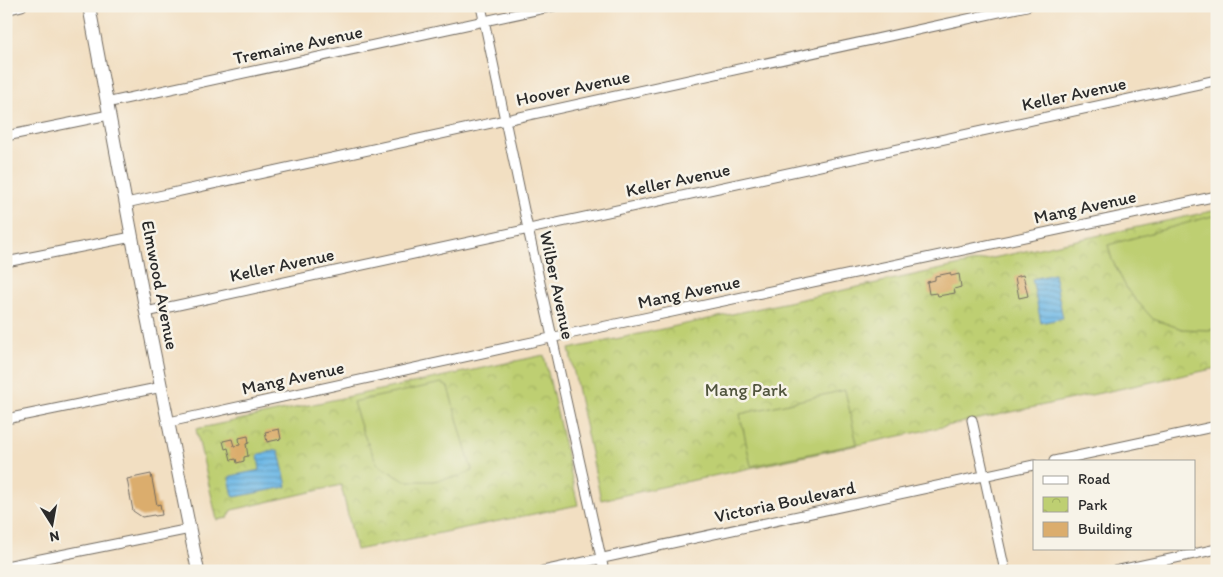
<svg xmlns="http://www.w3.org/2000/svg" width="1223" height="577" viewBox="0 0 1223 577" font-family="Itim,sans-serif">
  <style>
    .park { fill: url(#park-crowns); stroke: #747d4e }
    .pitch { fill: #becf72; stroke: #747d4e }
    .water { fill: url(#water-rules); stroke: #4c7288 }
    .building { fill: #dbad6d }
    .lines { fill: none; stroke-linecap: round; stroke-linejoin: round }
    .street-casing { stroke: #716a60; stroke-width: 11 }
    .secondary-casing { stroke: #716a60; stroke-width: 14 }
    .street { stroke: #fff; stroke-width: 9 }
    .secondary { stroke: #fff; stroke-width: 12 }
    .labels { text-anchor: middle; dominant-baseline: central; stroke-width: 5; stroke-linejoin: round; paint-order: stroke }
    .street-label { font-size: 18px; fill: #2b2b2b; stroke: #f7f3e8 }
    .park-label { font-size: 18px; fill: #50543d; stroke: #f7f3e8 }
  </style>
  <defs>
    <pattern id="park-crowns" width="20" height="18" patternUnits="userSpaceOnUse" patternTransform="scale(1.25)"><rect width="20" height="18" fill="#becf72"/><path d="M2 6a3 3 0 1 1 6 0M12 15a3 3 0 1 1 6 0" fill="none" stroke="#a3b263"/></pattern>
    <pattern id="water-rules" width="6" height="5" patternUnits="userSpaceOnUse" patternTransform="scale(1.25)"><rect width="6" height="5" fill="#6db8e6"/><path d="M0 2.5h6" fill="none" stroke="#5a96bb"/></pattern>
  </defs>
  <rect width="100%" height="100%" fill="#f7f3e8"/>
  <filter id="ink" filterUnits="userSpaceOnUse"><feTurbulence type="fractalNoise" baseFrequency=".02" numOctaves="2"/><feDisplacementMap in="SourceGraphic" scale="10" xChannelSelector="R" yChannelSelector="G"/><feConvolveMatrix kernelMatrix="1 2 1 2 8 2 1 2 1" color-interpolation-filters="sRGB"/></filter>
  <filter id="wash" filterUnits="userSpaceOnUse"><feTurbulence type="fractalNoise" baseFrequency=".0096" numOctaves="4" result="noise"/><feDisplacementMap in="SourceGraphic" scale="20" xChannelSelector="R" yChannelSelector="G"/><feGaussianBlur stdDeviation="1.12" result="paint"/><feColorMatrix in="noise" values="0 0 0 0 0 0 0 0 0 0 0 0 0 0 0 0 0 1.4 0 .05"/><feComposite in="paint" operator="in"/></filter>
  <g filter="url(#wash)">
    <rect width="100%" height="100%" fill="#f2dfc2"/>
    <path class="park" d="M 1217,210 L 1217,368 L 601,500 L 569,349 Z
      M 544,355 L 578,505 L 356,550 L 341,485 L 232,510 L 228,518 L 217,520 L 196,429 Z"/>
    <path class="pitch" d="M 1212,216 L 1217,218 L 1217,329 L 1208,330 L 1182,329 L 1153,319 L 1128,291 L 1112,260 L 1108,245 Z
      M 442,383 L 448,387 L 472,471 L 460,476 L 433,481 L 405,481 L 378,465 L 363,433 L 353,402 Z
      M 845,390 L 857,444 L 751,466 L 740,414 Z"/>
    <path class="water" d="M 1054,274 L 1063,318 L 1041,323 L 1032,279 Z
      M 278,450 L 279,452 L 287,486 L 286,487 L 235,497 L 233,496 L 229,478 L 231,476 L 260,470 L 258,456 L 259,454 Z"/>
    <g id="blocks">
      <path class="building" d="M 950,273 L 951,276 L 959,274 L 961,287 L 954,289 L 955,293 L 938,296 L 937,293 L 929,294 L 927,282 L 935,280 L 935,276 Z
        M 1023,275 L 1028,296 L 1019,298 L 1015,277 Z
        M 279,429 L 281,439 L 267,442 L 265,432 Z
        M 248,436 L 249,443 L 246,444 L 248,456 L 244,457 L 244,461 L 237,463 L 236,459 L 231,460 L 228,448 L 225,449 L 223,441 L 232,439 L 234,446 L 240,445 L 239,438 Z
        M 151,474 L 157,505 L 160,504 L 162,515 L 155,516 L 154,515 L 142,517 L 133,511 L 127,479 Z"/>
    </g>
  </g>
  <g filter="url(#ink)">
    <use href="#blocks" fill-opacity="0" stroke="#716a60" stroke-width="1"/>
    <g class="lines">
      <g class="street-casing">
        <path id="street" d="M 481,6 L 528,229 L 604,571
          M 6,10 L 22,6
          M 106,103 L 554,6
          M 6,136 L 109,115
          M 126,203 L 1027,6
          M 6,262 L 132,237
          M 146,312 L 1217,80
          M 6,419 L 162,387
          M 972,420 L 1005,571
          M 169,422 L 564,335 L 1217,196
          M 1054,461 L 1217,426
          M 6,566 L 190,529
          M 543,571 L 1034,465
          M 1115,571 L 1217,549"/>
      </g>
      <g class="secondary-casing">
        <path id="secondary" d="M 89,6 L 146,312 L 198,571"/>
      </g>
      <use href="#street" class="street"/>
      <use href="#secondary" class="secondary"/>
    </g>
  </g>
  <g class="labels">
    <g class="street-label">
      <text transform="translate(298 45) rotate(-12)">Tremaine Avenue</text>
      <text transform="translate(573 88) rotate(-12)">Hoover Avenue</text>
      <text transform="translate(1074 94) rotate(-12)">Keller Avenue</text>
      <text transform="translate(678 180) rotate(-12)">Keller Avenue</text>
      <text transform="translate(1085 207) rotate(-12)">Mang Avenue</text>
      <text transform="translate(282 265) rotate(-12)">Keller Avenue</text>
      <text transform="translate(160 285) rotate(79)">Elmwood Avenue</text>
      <text transform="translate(557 285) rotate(78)">Wilber Avenue</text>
      <text transform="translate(689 292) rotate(-12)">Mang Avenue</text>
      <text transform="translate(293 378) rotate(-12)">Mang Avenue</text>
      <text transform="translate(785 502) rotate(-12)">Victoria Boulevard</text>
    </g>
    <g class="park-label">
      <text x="746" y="390">Mang Park</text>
    </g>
  </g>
  <rect width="1223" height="577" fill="none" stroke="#f7f3e8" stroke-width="25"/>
  <rect x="1033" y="460" width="162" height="90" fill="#f7f3e8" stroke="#a5a39c"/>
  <rect x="1043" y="476" width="25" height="8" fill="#ffffff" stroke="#a5a39c"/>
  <text x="1078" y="484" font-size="15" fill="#2b2b2b">Road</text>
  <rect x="1043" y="497" width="25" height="15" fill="url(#park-crowns)" stroke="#a5a39c"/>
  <text x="1078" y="510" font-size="15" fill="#2b2b2b">Park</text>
  <rect x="1043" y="522" width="25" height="15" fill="#dbad6d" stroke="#a5a39c"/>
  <text x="1078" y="534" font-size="15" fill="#2b2b2b">Building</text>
  <g transform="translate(52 524) rotate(169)" stroke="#f7f3e8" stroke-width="4" paint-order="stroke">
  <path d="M0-4L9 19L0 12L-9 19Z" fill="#2b2b2b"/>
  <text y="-8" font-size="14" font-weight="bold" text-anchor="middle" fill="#2b2b2b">N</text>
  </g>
</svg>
